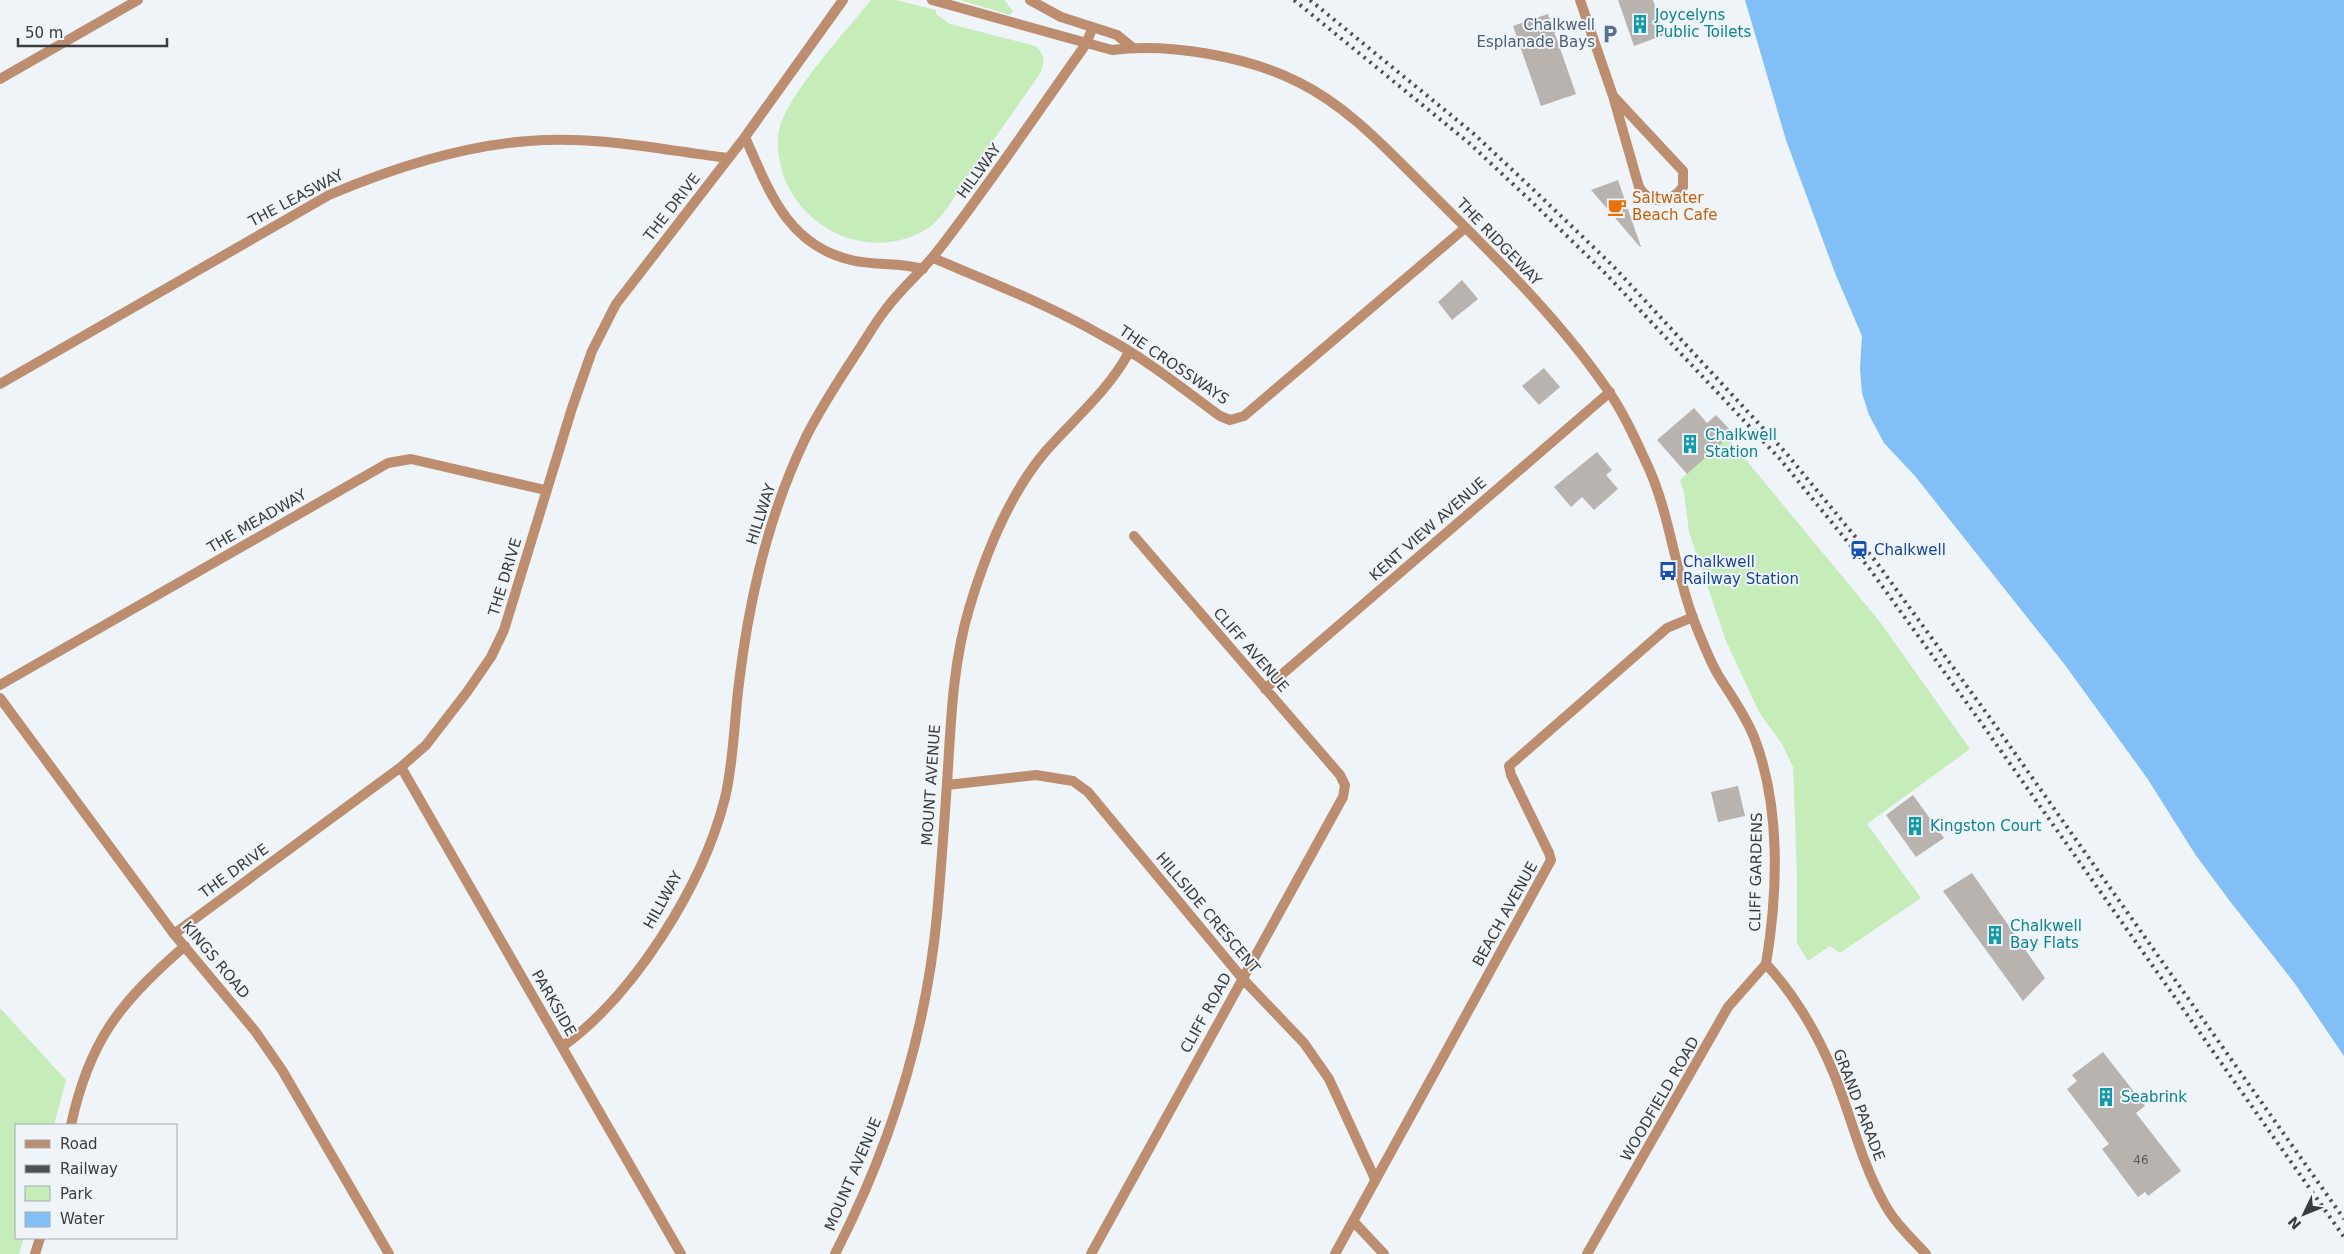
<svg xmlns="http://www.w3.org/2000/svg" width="2344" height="1254" viewBox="0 0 2344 1254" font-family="'DejaVu Sans',sans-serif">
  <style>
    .green { fill: #c6ecb9 }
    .water { fill: #82bff6 }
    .building { fill: #b9b3b0 }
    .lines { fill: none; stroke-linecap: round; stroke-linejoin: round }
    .minor { stroke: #bc8d6e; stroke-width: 10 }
    .tertiary { stroke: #bc8d6e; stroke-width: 10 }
    .rail { stroke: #4e5052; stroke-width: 4; stroke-dasharray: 2.5 5; stroke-linecap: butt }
    .labels { text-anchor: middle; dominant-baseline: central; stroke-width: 4; stroke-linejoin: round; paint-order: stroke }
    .number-label { font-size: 12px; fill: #5a5a5a }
    .culture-label { font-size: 15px; fill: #0d838f; stroke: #eef4f8; text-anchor: start }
    .service-label { font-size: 15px; fill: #4e5e75; stroke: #eef4f8; text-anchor: end }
    .street-label { font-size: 15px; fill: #3a3c3d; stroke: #eef4f8 }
    .food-label { font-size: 15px; fill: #c56008; stroke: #eef4f8; text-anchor: start }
    .transit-label { font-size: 15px; fill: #164399; stroke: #eef4f8; text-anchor: start }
  </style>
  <rect width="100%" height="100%" fill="#eef4f8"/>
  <path class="green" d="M 871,0 L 896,0 L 936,10 L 936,14 L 950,24 L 1035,46 C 1050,58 1042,71 1033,84 C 1010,116 988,148 965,181 C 955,195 945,215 931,226 C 877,264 803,234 783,174 C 779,160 776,145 779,130 C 787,95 846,31 871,0 Z
    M 960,0 L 1004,0 L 1013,11 L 1010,15 Z
    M 1727,437 L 1880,622 L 1970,749 L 1867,824 L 1921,898 L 1840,953 L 1830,946 L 1808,961 L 1797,943 L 1797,875 L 1793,767 L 1782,744 L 1759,712 L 1726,641 L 1689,532 L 1684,492 L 1680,480 Z
    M 0,1008 L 66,1080 L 54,1125 L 16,1125 L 16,1238 L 24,1238 L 19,1254 L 0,1254 Z"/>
  <path class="water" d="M 1745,0 L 2344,0 L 2344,1056 L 2293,981 L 2229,900 L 2195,854 L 2147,778 L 2065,665 L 1915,476 L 1884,443 L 1869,415 L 1862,393 L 1860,368 L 1862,336 L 1835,273 L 1786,140 Z"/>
  <path class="building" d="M 1618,0 L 1653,0 L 1664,35 L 1634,46 Z
    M 1548,14 L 1576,94 L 1541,106 L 1513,26 Z
    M 1618,180 L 1641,247 L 1640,247 L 1591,190 Z
    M 1462,280 L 1478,299 L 1452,320 L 1438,302 Z
    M 1544,368 L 1560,387 L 1539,405 L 1522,386 Z
    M 1694,408 L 1707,423 L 1716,415 L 1733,433 L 1687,474 L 1657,440 Z
    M 1597,452 L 1612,470 L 1606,475 L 1618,489 L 1594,510 L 1582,497 L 1571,507 L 1554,487 Z
    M 1738,786 L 1745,816 L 1718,822 L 1711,792 Z
    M 1913,795 L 1944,838 L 1916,857 L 1886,815 Z
    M 1972,873 L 2045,978 L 2023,1001 L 1943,891 Z
    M 2103,1052 L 2145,1106 L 2136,1113 L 2181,1171 L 2148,1196 L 2145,1192 L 2138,1197 L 2102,1149 L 2109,1144 L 2067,1089 L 2077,1081 L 2072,1075 Z"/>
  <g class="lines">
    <path class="minor" d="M 843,0 L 745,137 C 769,191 787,245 851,260 C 874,266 899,262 923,269
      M 1580,0 L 1613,96 L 1683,171 L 1683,187 C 1671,203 1650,206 1639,187 L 1613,96
      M 0,79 L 138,0
      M 933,258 C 990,282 1049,305 1103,336 C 1145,358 1182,388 1220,416 L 1230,420 L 1244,416 L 1465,228
      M 0,384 L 329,195 C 393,168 460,146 529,141 C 595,135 663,150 728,158
      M 0,685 L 388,463 L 411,459 L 545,490
      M 1265,689 L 1610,392
      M 401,767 L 681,1254
      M 947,785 L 1036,775 L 1073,781 L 1088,792 L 1242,978 L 1304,1043 L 1329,1079 L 1375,1179
      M 174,934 L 401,767 L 426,745 L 467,692 L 491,657 L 504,630 L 572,408 L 592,351 L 616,304 L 745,137
      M 562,1047 C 635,994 703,885 725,798 C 734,760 734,721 739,683 C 749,599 769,513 806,437 C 820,409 837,383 854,357 C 865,341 874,324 886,309 C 902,287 924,270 940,248 C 991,182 1037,113 1086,44 L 1092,29
      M 71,1125 C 89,1041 120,1002 185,946
      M 1353,1221 L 1384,1254
      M 35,1254 L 40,1238
      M 835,1254 C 889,1149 926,1033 937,915 C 941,871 944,827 947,783 C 951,725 952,666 969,609 C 985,555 1008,496 1045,452 C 1073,420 1109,390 1129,352
      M 1091,1254 L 1343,797 L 1345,785 L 1340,775 L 1134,536
      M 1335,1254 L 1551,860 L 1549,853 L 1511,775 L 1509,766 L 1667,628 L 1693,617
      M 1587,1254 L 1728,1007 L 1766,964"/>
    <path class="tertiary" d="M 932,0 L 1112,50 C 1169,43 1248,56 1300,83 C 1350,108 1388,151 1428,190 C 1490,252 1557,316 1607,389 C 1622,410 1634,436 1645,460 C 1670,511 1674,569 1694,621 C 1702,640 1709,660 1720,678 C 1732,697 1745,715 1754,737 C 1781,806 1778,892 1766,964 C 1796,996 1817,1033 1834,1074 C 1851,1116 1861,1161 1883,1201 C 1893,1221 1911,1238 1926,1254
      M 1030,0 L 1061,17 L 1117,35 L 1133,48
      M 0,698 L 174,934 L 255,1031 L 282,1070 L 389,1254"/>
    <path class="rail" d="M 1294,0 L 1469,143 L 1531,201 L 1606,274 L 1780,459 L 1869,568 L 1982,724 L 2344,1237
      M 1310,0 L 1474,134 L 1538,194 L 1613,266 L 1786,453 L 1877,563 L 1990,718 L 2344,1219"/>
  </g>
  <defs>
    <g id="building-bare" transform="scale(1.5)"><path d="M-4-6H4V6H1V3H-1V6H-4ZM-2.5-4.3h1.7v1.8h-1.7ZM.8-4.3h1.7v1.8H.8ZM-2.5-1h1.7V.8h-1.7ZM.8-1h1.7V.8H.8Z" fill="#0f9aa8" stroke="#eef4f8" stroke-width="2.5" paint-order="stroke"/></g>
    <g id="parking-bare" transform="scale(1.5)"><path d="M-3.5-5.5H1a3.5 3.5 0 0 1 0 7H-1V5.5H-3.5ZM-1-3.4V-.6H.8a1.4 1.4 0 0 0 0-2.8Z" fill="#5c6f8a" stroke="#eef4f8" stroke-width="2.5" paint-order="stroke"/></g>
    <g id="cafe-bare" transform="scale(1.5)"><path d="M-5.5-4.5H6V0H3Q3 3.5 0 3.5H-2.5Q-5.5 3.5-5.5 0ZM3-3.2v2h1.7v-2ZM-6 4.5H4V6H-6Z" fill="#e8710a" stroke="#eef4f8" stroke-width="2.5" paint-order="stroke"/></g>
    <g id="station-bare" transform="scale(1.5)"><path d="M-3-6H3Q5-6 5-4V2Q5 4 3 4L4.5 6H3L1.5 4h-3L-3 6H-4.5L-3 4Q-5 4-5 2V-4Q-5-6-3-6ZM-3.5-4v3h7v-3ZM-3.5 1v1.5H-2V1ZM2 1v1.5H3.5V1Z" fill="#1a4fb4" stroke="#eef4f8" stroke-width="2.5" paint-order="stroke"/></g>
    <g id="bus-bare" transform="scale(1.5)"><path d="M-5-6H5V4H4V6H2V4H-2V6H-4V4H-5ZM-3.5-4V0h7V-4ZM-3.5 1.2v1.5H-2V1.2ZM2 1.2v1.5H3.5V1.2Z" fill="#1a4fb4" stroke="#eef4f8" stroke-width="2.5" paint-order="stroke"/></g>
  </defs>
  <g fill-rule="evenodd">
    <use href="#building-bare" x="1640" y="24"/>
    <use href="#parking-bare" x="1610" y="34"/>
    <use href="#cafe-bare" x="1617" y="207"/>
    <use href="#building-bare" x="1690" y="444"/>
    <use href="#station-bare" x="1859" y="550"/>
    <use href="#bus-bare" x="1668" y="571"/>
    <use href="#building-bare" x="1915" y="826"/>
    <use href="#building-bare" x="1995" y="935"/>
    <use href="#building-bare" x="2106" y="1097"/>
  </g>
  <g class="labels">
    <g class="number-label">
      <text x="2141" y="1160">46</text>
    </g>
    <g class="culture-label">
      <text x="1655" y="15">Joycelyns<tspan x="1655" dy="17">Public Toilets</tspan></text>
      <text x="1705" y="435">Chalkwell<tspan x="1705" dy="17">Station</tspan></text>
      <text x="1930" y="826">Kingston Court</text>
      <text x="2010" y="926">Chalkwell<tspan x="2010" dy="17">Bay Flats</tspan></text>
      <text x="2121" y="1097">Seabrink</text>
    </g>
    <g class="service-label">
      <text x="1595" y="25">Chalkwell<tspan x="1595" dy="17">Esplanade Bays</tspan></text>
    </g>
    <g class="street-label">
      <text transform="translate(979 171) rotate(-54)">HILLWAY</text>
      <text transform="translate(296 198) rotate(-28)">THE LEASWAY</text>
      <text transform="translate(672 207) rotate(-52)">THE DRIVE</text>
      <text transform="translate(1499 242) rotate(46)">THE RIDGEWAY</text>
      <text transform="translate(1174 365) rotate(34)">THE CROSSWAYS</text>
      <text transform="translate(761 514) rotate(-72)">HILLWAY</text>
      <text transform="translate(257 521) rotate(-30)">THE MEADWAY</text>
      <text transform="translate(1428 529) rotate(-41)">KENT VIEW AVENUE</text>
      <text transform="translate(505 577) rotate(-73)">THE DRIVE</text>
      <text transform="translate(1251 650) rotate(49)">CLIFF AVENUE</text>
      <text transform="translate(931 785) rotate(-86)">MOUNT AVENUE</text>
      <text transform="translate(234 871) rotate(-36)">THE DRIVE</text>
      <text transform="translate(1756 872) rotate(-89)">CLIFF GARDENS</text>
      <text transform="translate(663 900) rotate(-61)">HILLWAY</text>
      <text transform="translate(1208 913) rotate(50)">HILLSIDE CRESCENT</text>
      <text transform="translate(1505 914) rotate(-61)">BEACH AVENUE</text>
      <text transform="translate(216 960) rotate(50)">KINGS ROAD</text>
      <text transform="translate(554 1003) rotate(60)">PARKSIDE</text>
      <text transform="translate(1206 1013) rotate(-61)">CLIFF ROAD</text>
      <text transform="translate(1660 1099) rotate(-60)">WOODFIELD ROAD</text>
      <text transform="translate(1859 1105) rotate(69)">GRAND PARADE</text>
      <text transform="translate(853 1174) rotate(-67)">MOUNT AVENUE</text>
    </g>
    <g class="food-label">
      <text x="1632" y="198">Saltwater<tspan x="1632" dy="17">Beach Cafe</tspan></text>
    </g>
    <g class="transit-label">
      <text x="1874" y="550">Chalkwell</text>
      <text x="1683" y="562">Chalkwell<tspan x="1683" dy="17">Railway Station</tspan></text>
    </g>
  </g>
  <rect x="15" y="1124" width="162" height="115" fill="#eef4f8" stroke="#a6aaad"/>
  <rect x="25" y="1140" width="25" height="8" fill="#bc8d6e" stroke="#a6aaad"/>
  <text x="60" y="1149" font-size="15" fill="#3a3c3d">Road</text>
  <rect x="25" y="1165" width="25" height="8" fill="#4e5052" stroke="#a6aaad"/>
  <text x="60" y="1174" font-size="15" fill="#3a3c3d">Railway</text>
  <rect x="25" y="1186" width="25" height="15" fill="#c6ecb9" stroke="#a6aaad"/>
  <text x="60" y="1199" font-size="15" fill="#3a3c3d">Park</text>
  <rect x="25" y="1212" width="25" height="15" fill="#82bff6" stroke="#a6aaad"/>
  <text x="60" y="1224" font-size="15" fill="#3a3c3d">Water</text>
  <g transform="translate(2304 1214) rotate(227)" stroke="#eef4f8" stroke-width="4" paint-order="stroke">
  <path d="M0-4L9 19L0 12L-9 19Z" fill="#3a3c3d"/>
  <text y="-8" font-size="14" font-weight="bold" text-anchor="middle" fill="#3a3c3d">N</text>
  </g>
  <path d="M18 38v8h149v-8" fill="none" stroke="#3a3c3d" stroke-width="2.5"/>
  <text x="25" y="38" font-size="15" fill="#3a3c3d" stroke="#eef4f8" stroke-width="4" paint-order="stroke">50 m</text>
</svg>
